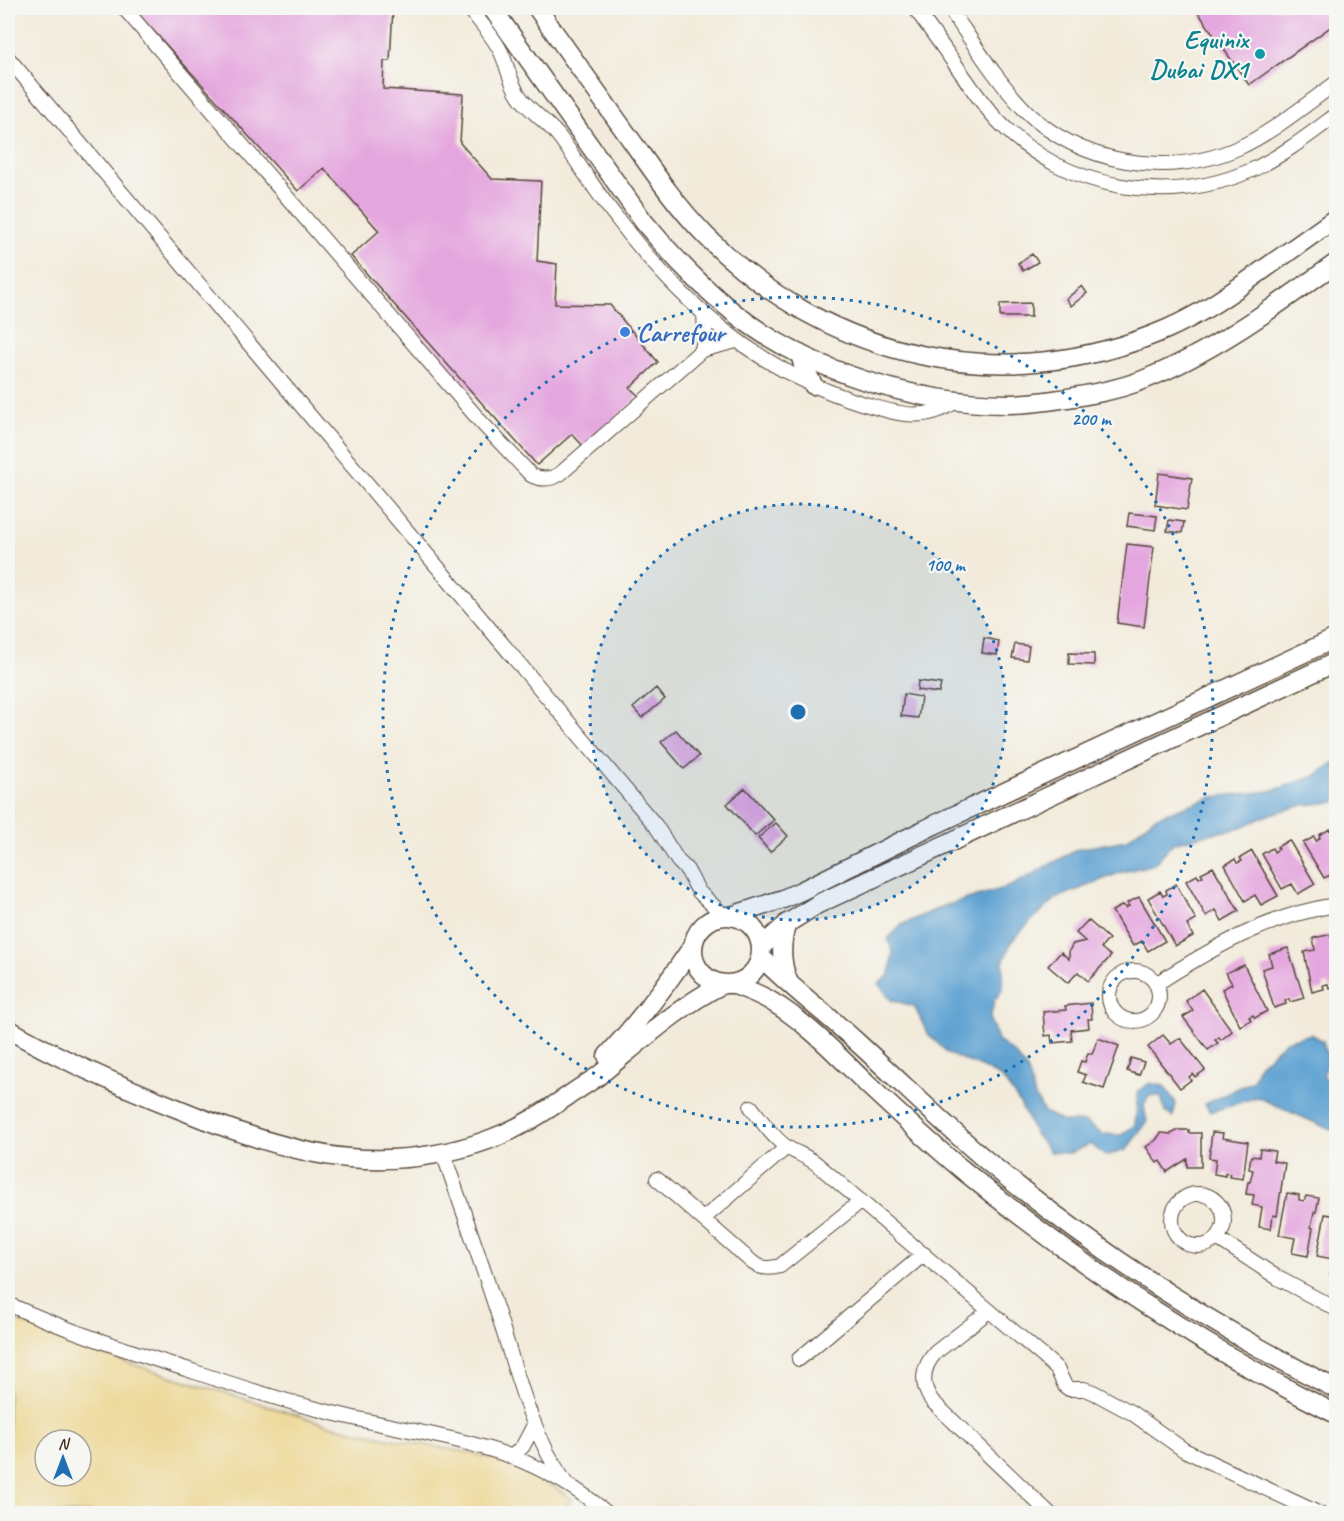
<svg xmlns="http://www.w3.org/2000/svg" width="1344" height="1521" viewBox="0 0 1344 1521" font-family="Caveat,sans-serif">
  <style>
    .sand { fill: #eeda9e; stroke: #94825e; stroke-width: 1.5; fill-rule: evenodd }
    .water { fill: #5ea2d2; stroke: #4c6678; stroke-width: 1.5 }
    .building { fill: #e4a6de }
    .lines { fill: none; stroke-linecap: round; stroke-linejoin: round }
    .street-casing { stroke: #56473a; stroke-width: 16 }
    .secondary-casing { stroke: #56473a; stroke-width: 21 }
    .street { stroke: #fff; stroke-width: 14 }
    .secondary { stroke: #fff; stroke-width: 18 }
    .ring { fill: none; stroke: #1f6fb2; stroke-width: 3; stroke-dasharray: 3 6 }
    .culture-dot { fill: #0f9aa8; stroke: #f6f6f2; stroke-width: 2 }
    .shop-dot { fill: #3f7fe0; stroke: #f6f6f2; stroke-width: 2 }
    .labels { text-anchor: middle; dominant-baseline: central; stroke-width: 4.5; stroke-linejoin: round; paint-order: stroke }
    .culture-label { font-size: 26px; font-weight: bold; fill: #0d838f; stroke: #f6f6f2; text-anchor: end }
    .shop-label { font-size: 26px; font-weight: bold; fill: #366cbe; stroke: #f6f6f2; text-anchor: start }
    .centre { fill: #1f6fb2; stroke: #f6f6f2; stroke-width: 3 }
    .ring-label { font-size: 18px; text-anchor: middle; font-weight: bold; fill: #1f6fb2; stroke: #f6f6f2; stroke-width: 4.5; stroke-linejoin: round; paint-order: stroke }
  </style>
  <rect width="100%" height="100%" fill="#f6f6f2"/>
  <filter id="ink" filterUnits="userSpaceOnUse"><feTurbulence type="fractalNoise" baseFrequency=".0167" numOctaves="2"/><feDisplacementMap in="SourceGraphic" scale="12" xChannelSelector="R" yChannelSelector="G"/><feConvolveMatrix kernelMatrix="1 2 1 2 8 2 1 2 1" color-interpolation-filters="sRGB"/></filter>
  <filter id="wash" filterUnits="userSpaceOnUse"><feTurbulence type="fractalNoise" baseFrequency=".008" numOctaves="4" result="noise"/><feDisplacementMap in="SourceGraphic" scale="24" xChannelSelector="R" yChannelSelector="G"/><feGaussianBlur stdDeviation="1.35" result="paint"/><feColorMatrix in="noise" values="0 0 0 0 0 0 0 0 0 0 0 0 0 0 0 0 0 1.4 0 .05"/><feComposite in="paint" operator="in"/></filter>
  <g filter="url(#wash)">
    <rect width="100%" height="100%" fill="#f2ebdb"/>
    <path class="sand" d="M 8,1317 L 72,1344 L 119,1360 L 326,1424 L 391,1439 L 471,1453 L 504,1462 L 540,1478 L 572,1499 L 560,1514 L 8,1513 ZM 45,1440 L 81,1440 L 81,1476 L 45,1476 Z"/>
    <path class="water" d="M 1336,761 L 1336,802 L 1304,805 L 1270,814 L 1237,829 L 1204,835 L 1173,843 L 1154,864 L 1119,873 L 1057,898 L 1031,921 L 1011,942 L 1003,963 L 1003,989 L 994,1001 L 990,1020 L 999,1042 L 1014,1053 L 1028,1071 L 1035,1097 L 1044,1112 L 1064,1122 L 1085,1122 L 1102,1134 L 1121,1135 L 1135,1125 L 1138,1091 L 1150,1083 L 1164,1086 L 1176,1103 L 1173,1117 L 1165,1112 L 1161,1096 L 1149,1096 L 1144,1106 L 1147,1122 L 1126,1150 L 1105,1156 L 1091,1144 L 1070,1153 L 1050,1152 L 1035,1134 L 1019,1102 L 1002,1078 L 979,1066 L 949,1054 L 928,1034 L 914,1006 L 891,1000 L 879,984 L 890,974 L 893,952 L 888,939 L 903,924 L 944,906 L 1011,886 L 1078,849 L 1126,840 L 1155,817 L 1212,797 L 1271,791 L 1315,776 Z
      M 1311,1034 L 1323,1041 L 1328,1059 L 1323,1077 L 1332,1087 L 1336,1085 L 1336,1132 L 1257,1097 L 1210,1112 L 1205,1104 L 1253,1081 L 1259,1065 L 1286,1041 Z"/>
    <g id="blocks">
      <path class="building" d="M 133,8 L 393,8 L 390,61 L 384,61 L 383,89 L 463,94 L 460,143 L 492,179 L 541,181 L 537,261 L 557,264 L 555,304 L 610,305 L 658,362 L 630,388 L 639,396 L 584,447 L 572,434 L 537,465 L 351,256 L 379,231 L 324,168 L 298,191 Z
        M 1195,8 L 1336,8 L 1336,23 L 1249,85 Z
        M 1032,254 L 1038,262 L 1023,271 L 1018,263 Z
        M 1082,286 L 1087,293 L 1071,306 L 1066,299 Z
        M 1031,303 L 1031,317 L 1000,317 L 1000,304 Z
        M 1159,473 L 1192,478 L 1187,510 L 1155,505 Z
        M 1129,513 L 1157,516 L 1155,530 L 1127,526 Z
        M 1169,520 L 1184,522 L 1182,533 L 1167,531 Z
        M 1127,544 L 1154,547 L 1144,627 L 1117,623 Z
        M 984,638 L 999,641 L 997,655 L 982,653 Z
        M 1015,644 L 1029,646 L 1027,660 L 1012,658 Z
        M 1069,653 L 1094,654 L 1094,665 L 1069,664 Z
        M 918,681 L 941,684 L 939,693 L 917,690 Z
        M 656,688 L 665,699 L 642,718 L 633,708 Z
        M 904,694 L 921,697 L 918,718 L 901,716 Z
        M 676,730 L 699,756 L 684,769 L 661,742 Z
        M 745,788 L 774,820 L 755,836 L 727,804 Z
        M 776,823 L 788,836 L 770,852 L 758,838 Z
        M 1330,829 L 1336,839 L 1336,877 L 1334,873 L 1324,878 L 1303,843 L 1314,837 L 1316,841 L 1320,838 L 1319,835 Z
        M 1289,840 L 1315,884 L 1298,894 L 1292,884 L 1282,889 L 1262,854 L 1272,848 L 1274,852 L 1279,849 L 1277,847 Z
        M 1252,851 L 1278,896 L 1261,905 L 1255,895 L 1245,901 L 1225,865 L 1235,859 L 1237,863 L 1242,861 L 1240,858 Z
        M 1213,867 L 1239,911 L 1222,921 L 1216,910 L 1206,916 L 1186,881 L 1197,875 L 1199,878 L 1203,876 L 1201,873 Z
        M 1176,884 L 1196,920 L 1187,925 L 1193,936 L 1175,946 L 1148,898 L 1160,891 L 1163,896 L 1167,894 L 1166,890 Z
        M 1139,897 L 1165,941 L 1148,951 L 1142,941 L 1133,946 L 1112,911 L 1123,905 L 1125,908 L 1129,906 L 1127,903 Z
        M 1088,920 L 1109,939 L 1101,948 L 1111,956 L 1088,981 L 1078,972 L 1068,983 L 1048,966 L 1061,952 L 1069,959 L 1069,951 L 1073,944 L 1085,941 L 1076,933 Z
        M 1333,934 L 1336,955 L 1336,986 L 1329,988 L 1328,984 L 1323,985 L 1324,989 L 1312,992 L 1304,952 L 1315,950 L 1313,938 Z
        M 1288,948 L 1304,998 L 1290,1002 L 1289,999 L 1285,1000 L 1286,1004 L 1274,1008 L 1262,969 L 1272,966 L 1269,954 Z
        M 1244,965 L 1267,1011 L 1255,1018 L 1253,1015 L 1249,1017 L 1251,1020 L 1240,1026 L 1222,989 L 1232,984 L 1226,973 Z
        M 1202,989 L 1232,1031 L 1221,1040 L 1219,1037 L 1215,1040 L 1218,1043 L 1208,1050 L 1183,1017 L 1193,1011 L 1186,1001 Z
        M 1091,1003 L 1092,1019 L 1088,1019 L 1089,1028 L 1071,1030 L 1072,1041 L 1052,1043 L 1051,1035 L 1045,1036 L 1043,1012 L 1066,1010 L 1065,1006 Z
        M 1163,1035 L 1171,1044 L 1180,1038 L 1205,1070 L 1195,1077 L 1193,1074 L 1189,1077 L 1191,1080 L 1180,1088 L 1148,1047 Z
        M 1098,1038 L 1119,1046 L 1104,1089 L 1083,1082 L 1086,1075 L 1077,1072 L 1081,1061 L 1085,1062 L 1088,1053 L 1092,1054 Z
        M 1131,1058 L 1144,1062 L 1139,1075 L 1127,1071 Z
        M 1179,1130 L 1189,1130 L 1189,1133 L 1201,1133 L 1201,1167 L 1187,1167 L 1187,1159 L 1167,1172 L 1160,1161 L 1157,1163 L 1146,1147 L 1156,1140 L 1161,1133 L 1171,1134 Z
        M 1212,1132 L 1223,1133 L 1222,1138 L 1248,1142 L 1243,1179 L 1229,1177 L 1230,1174 L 1225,1173 L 1225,1176 L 1214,1174 L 1216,1159 L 1209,1158 Z
        M 1260,1149 L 1275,1151 L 1273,1161 L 1285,1163 L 1277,1216 L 1273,1215 L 1271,1229 L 1259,1227 L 1262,1207 L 1252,1205 L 1254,1195 L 1246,1194 L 1248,1182 L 1250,1182 L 1253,1170 L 1249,1169 L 1251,1156 L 1259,1157 Z
        M 1287,1193 L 1299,1195 L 1299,1200 L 1304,1201 L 1306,1196 L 1319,1198 L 1316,1212 L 1314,1212 L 1311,1227 L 1313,1228 L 1308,1256 L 1292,1253 L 1295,1238 L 1279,1235 Z
        M 1325,1214 L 1336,1216 L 1336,1276 L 1330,1275 L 1333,1259 L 1317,1256 Z"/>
    </g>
  </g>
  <g filter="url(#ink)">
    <use href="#blocks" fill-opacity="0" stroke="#56473a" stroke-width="1.5"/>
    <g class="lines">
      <g class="street-casing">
        <path id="street" d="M 124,8 L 481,422 L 531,475 C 541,480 550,480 560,474 L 702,350 L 736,341
          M 469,8 C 480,22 493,36 501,52 C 507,65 510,81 518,94 C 529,112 549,122 561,139 C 580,165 596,192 616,217 C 680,302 757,371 861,403 C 896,413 923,424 956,401
          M 915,8 C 930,29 945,50 960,71 C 973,90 986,109 1002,125 C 1067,190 1168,207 1252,170 C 1282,156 1309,135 1336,115
          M 949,8 C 973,42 996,80 1025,110 C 1079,164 1168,179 1238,148 C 1272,133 1306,104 1336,83
          M 8,58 L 656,826 L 678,861 L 687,870 L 699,892 L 718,910 L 721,916
          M 702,350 L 705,332 L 704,314
          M1109 996a25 25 0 1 1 50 0a25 25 0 1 1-50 0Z
          M 1156,984 C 1212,948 1270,915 1336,905
          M 751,1107 C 762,1121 773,1138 788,1148 C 798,1154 809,1157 818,1165 L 1045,1358 L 1057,1369 L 1065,1386 L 1069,1389 L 1084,1389 L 1093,1392 L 1132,1413 L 1184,1450 L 1320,1514
          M 443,1153 C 462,1207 481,1262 499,1317 C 517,1374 531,1433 565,1482
          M 657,1179 L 753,1263 C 762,1269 770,1269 780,1266 L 861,1201
          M1172 1220a26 26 0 1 1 52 0a26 26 0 1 1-52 0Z
          M 703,1219 L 787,1147
          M 1217,1238 L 1278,1278 L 1336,1309
          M 8,1304 C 65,1330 126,1350 186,1369 C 231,1384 275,1399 321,1410 C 383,1427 449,1434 510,1456 C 546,1470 579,1489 608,1514
          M 989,1311 L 936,1352 C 922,1367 920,1384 932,1401 L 1050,1514
          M 799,1359 L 924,1254
          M 512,1457 L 523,1446 L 534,1425"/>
      </g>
      <g class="secondary-casing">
        <path id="secondary" d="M 492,8 L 644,222 C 671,255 700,285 733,312 C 807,371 915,404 1009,404 C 1024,404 1039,402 1054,400 C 1083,396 1115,391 1143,380 C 1214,352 1274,307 1336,263
          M 537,8 C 568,51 598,94 629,137 C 653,171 676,205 705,235 C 828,360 1005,399 1167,329 C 1201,314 1230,294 1260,272 C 1285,254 1311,236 1336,218
          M 800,354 L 803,365 L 813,385
          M693 950a34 34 0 1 1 68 0a34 34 0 1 1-68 0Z
          M 731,916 L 783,899 L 803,890 L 934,825 L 1336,638
          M 787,923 C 780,944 780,963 789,983
          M 761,947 L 788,923 L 818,904 L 1336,662
          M 761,957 C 791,988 827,1014 859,1044 C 902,1083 943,1124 987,1161 C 1094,1250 1212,1326 1336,1389
          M 732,984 C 745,989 757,993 769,1000 C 807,1022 838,1056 869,1086 C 900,1115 931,1144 964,1171 C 1078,1265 1204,1348 1336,1414
          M 8,1029 C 61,1060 118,1085 176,1108 C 229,1130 292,1153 349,1158 C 396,1162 444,1156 488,1140 C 530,1125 560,1100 597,1077 C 638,1044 676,1008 723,984
          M 607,1056 C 638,1022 666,986 692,947"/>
      </g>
      <use href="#street" class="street"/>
      <use href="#secondary" class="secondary"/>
    </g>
  </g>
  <circle cx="798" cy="712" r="208" fill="#1f6fb2" fill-opacity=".12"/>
  <g class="ring">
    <circle cx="798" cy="712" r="208"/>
    <circle cx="798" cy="712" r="415"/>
  </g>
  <circle class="culture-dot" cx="1260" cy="54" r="6"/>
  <circle class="shop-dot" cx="625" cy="332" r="6"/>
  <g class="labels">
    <g class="culture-label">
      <text x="1248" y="39">Equinix<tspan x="1248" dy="30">Dubai DX1</tspan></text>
    </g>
    <g class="shop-label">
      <text x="637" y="332">Carrefour</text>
    </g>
  </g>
  <circle cx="798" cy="712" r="9" class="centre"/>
  <g class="ring-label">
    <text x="1091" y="425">200 m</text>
    <text x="945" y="571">100 m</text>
  </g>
  <rect width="1344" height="1521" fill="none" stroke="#f6f6f2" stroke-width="30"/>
  <g transform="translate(63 1458)"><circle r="28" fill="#f6f6f2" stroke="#aba49d" stroke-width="1.5"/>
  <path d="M0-4.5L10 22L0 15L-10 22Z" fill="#1f6fb2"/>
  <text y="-9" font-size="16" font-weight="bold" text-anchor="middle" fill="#3b2a1e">N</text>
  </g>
</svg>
